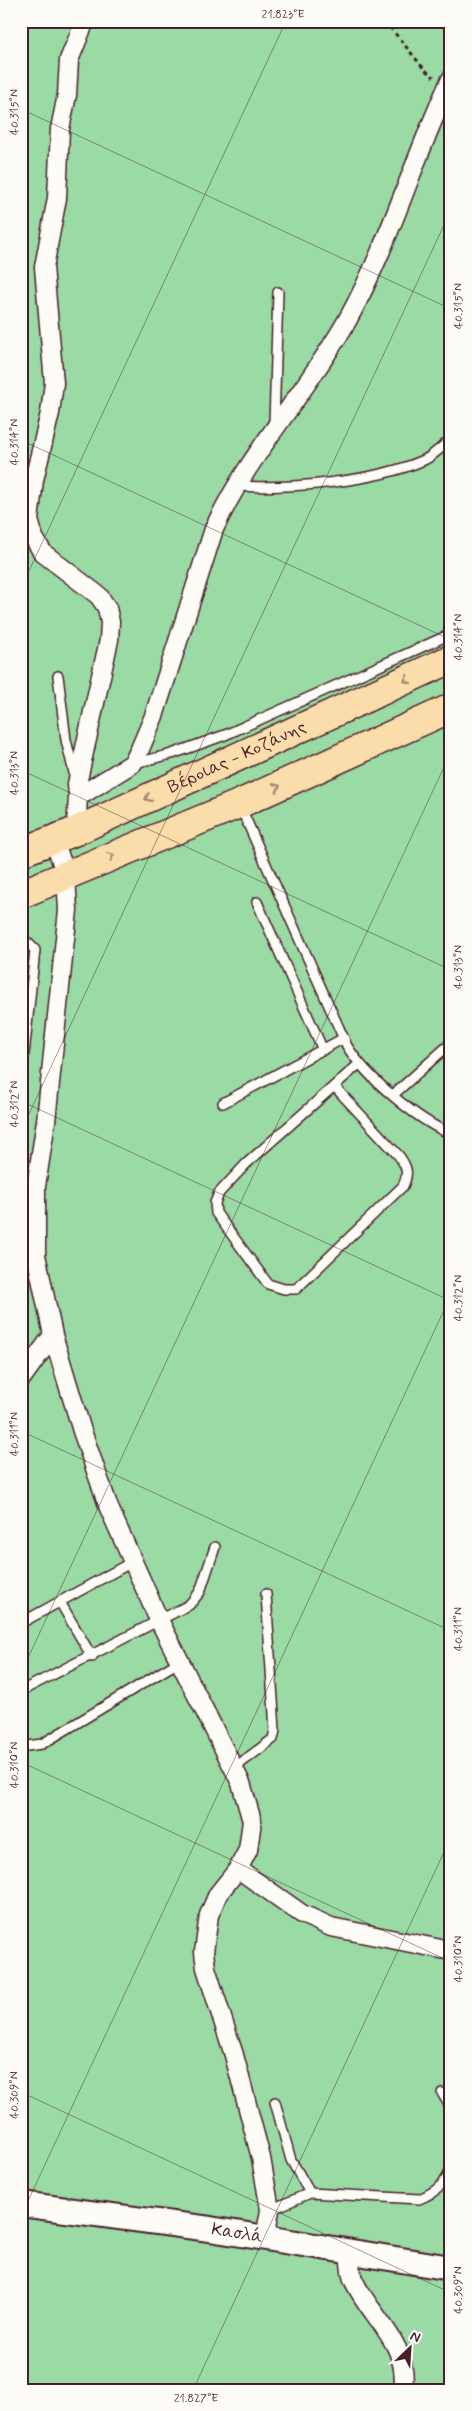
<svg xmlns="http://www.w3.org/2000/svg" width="472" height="2411" viewBox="0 0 472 2411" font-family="Mynerve,sans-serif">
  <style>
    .green { fill: #9adaa4; stroke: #727c68 }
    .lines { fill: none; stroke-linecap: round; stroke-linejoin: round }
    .lane-casing { stroke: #4a1f2b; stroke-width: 12 }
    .street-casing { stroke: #4a1f2b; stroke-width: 21 }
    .secondary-casing { stroke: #4a1f2b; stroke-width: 28 }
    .primary-casing { stroke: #4a1f2b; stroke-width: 31 }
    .path { stroke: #4a1f2b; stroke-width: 3; stroke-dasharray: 4 4; stroke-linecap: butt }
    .lane { stroke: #fdfcf7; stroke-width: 9 }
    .street { stroke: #fdfcf7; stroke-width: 18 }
    .secondary { stroke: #fdfcf7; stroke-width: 24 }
    .primary { stroke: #fbddab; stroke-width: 28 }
    .oneway { stroke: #a27e6b }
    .ticks { fill: none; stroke: #4a1f2b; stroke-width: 1; stroke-opacity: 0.45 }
    .labels { text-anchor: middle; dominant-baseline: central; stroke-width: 5; stroke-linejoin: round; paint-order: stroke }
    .street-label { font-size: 18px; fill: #4a1f2b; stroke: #fdfcf7 }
    .neatline { fill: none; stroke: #4a1f2b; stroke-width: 2 }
    .ticks-label { font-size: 12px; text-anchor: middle; fill: #4a1f2b }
  </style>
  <rect width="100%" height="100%" fill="#f9e8de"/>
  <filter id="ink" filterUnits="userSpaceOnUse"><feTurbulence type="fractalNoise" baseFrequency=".02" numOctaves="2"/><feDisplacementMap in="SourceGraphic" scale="10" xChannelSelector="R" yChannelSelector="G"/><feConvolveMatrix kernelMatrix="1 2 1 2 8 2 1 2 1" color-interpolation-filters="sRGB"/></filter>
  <g filter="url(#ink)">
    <path class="green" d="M 21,21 L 451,21 L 451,2390 L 21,2390 Z"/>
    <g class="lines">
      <g class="lane-casing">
        <path id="lane" d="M 274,424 L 278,292
          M 237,486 C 291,489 374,482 424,460 C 433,456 443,446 451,439
          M 58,676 L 66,740 L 75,777
          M 135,763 L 172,754 L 225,735 L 451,634
          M 240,806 L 347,1046 C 366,1077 417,1120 451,1134
          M 257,902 L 323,1050
          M 21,941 L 27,942 L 35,950 L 21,1083
          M 334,1086 L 399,1156 C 407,1167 409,1173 403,1186 L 296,1289 L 284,1289 L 268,1284 L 216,1213 L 215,1203 L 219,1193 L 246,1164 L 359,1064
          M 393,1095 L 451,1043
          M 223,1103 L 344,1038
          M 21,1231 L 35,1220
          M 60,1602 L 92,1657
          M 21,1623 L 132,1562
          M 21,1691 L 189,1605 L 200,1592 L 215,1547
          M 21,1741 L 27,1746 L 42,1744 L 180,1661
          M 234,1768 L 273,1739 L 275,1730 L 266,1594
          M 442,2093 L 451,2108
          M 275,2102 L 291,2160 L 310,2193
          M 270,2210 L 310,2193 L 419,2199 C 434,2193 448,2184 451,2167"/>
      </g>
      <g class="street-casing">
        <path id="street" d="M 78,797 L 77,784 L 109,640 L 110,622 L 107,608 L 99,596 L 43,553 L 34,538 L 29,520 L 34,480 L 50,413 L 54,383 L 44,267 L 57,198 L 60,129 L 67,95 L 69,60 L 85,21
          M 76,831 L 78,797 L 133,763 L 140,749 L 154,716 L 214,529 C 249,453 307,392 348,319 C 390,243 414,157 451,79
          M 54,840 L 66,875 L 68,910 L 46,1121 L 36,1186 L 36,1255 L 53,1335 L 82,1431 L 109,1508 L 159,1620 L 241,1783 L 252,1821 L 248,1850 L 238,1869 L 218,1894 L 209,1915 L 204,1952 L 206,1968 L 234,2055 L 261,2158 L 270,2210 L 265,2238
          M 21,1379 L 53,1335
          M 238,1869 L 302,1914 L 331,1927 L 451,1951
          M 349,2251 C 350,2260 350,2271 353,2279 C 370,2318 410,2342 403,2390"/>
      </g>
      <g class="secondary-casing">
        <g id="secondary">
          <path id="s1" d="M 21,2204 L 210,2229 L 451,2268"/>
        </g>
      </g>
      <g class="primary-casing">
        <g id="primary">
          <path id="s2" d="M 21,852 L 76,831 L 451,659"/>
          <path d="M 21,894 L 239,804 L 451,708"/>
        </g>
      </g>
      <path class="path" d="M 385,21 L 425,70 L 434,77"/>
      <use href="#lane" class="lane"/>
      <use href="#street" class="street"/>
      <use href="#secondary" class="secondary"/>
      <use href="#primary" class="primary"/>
    </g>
    <defs><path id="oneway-chevron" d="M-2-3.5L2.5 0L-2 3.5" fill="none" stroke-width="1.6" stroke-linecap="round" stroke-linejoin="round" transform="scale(1.25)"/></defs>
    <g class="oneway">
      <use href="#oneway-chevron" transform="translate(407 680) rotate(155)"/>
      <use href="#oneway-chevron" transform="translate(277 787) rotate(-24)"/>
      <use href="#oneway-chevron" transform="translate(148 798) rotate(156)"/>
      <use href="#oneway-chevron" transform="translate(111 856) rotate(-22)"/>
    </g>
  </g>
  <path class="ticks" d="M 21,45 L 32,21M 21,109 L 451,309M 21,440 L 451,640M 21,588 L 286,21M 21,770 L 451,970M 21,1101 L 451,1301M 21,1131 L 451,210M 21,1431 L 451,1631M 21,1673 L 451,752M 21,1762 L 451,1962M 21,2092 L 451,2293M 21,2216 L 451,1295M 193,2390 L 451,1837M 446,2390 L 451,2380"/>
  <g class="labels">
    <g class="street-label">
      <text stroke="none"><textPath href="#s2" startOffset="236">Βέροιας - Κοζάνης</textPath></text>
      <text stroke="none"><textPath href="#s1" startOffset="218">Κασλά</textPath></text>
    </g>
  </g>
  <rect width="472" height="2411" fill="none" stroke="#fdfcf7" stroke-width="55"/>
  <g transform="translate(410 2348) rotate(25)" stroke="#fdfcf7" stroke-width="4" paint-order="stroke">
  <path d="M0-4L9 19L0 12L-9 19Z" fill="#4a1f2b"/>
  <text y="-8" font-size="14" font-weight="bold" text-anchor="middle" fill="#4a1f2b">N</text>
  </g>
  <rect x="28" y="28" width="416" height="2356" class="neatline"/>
  <g class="ticks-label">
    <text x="283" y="18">21.823°E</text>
    <text transform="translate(14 112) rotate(-90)" y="4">40.315°N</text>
    <text transform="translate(458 306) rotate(-90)" y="4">40.315°N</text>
    <text transform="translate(14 442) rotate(-90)" y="4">40.314°N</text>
    <text transform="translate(458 637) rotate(-90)" y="4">40.314°N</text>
    <text transform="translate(14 773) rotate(-90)" y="4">40.313°N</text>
    <text transform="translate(458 967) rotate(-90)" y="4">40.313°N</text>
    <text transform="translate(14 1104) rotate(-90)" y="4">40.312°N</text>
    <text transform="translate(458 1298) rotate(-90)" y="4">40.312°N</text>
    <text transform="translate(14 1434) rotate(-90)" y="4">40.311°N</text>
    <text transform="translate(458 1629) rotate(-90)" y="4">40.311°N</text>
    <text transform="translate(14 1765) rotate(-90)" y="4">40.310°N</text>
    <text transform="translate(458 1959) rotate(-90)" y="4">40.310°N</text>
    <text transform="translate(14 2095) rotate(-90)" y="4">40.309°N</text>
    <text transform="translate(458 2290) rotate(-90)" y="4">40.309°N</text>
    <text x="196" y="2402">21.827°E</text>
  </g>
</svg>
